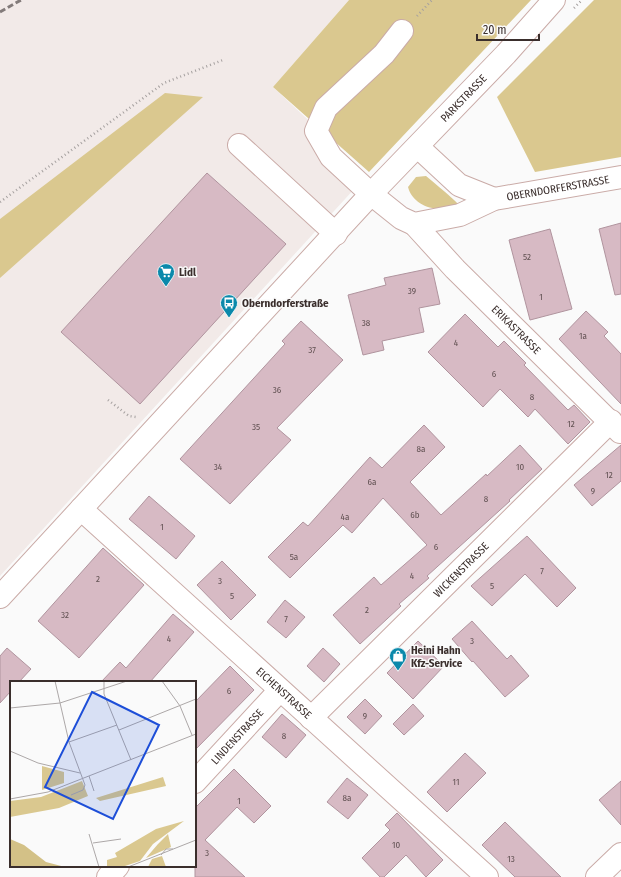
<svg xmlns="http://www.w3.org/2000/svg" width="621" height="877" viewBox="0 0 621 877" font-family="'Fira Sans Condensed',sans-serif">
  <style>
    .built { fill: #f2eae8 }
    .green { fill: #dac88f }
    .building { fill: #d7bac4; stroke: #b0949e }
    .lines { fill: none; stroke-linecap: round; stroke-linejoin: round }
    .minor-casing { stroke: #caaba7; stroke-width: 24 }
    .major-casing { stroke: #caaba7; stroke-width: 24 }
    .path { stroke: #a5a09f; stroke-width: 2.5; stroke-dasharray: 1 3; stroke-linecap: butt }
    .minor { stroke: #fff; stroke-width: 22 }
    .major { stroke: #fff; stroke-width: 22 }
    .rail { stroke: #837b7a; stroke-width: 3; stroke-dasharray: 6 3; stroke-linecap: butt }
    .labels { text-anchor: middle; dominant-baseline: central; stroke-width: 3; stroke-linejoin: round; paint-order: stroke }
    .number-label { font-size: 9px; fill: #615152 }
    .street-label { font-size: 11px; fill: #3a2e2c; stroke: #fafafa }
    .poi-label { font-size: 11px; font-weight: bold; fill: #3a2e2c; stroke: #fafafa; text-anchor: start }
    .inset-road { fill: none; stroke: #ada8a8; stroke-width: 1 }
    .view { fill: #1d4ed8; fill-opacity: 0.15; stroke: #1d4ed8; stroke-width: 2 }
    .inset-edge { fill: none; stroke: #3a2e2c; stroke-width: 2 }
  </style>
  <rect width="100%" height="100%" fill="#fafafa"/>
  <path class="built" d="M 0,0 L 349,0 L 273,87 L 367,175 L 0,576 Z"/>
  <path class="green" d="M 349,0 L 531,0 L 369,172 L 273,87 Z
    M 594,0 L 621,0 L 621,157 L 535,172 L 497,97 Z
    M 165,93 L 203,97 L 0,278 L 0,219 Z
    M 426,176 C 430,179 456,201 458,204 C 441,215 413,207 408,187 L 416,177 Z"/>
  <path class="building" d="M 207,173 L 286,244 L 140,404 L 61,332 Z
    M 621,223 L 621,294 L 615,295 L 599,229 Z
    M 550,229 L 572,309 L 530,320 L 509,240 Z
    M 432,268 L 440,304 L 419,308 L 424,332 L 382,341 L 384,350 L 363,355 L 348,295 L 386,285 L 384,278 Z
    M 586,311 L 608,332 L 604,336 L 621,354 L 621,404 L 559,339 Z
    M 465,314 L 498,347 L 504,341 L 526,363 L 524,365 L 568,410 L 574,405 L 590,422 L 568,444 L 535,409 L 528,417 L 500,389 L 483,407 L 428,352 Z
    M 301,321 L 343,360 L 277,428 L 291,440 L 230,504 L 180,459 L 285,344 L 282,341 Z
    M 424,425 L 445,447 L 410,482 L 441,515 L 486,474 L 487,476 L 520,445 L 542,469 L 509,500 L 510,501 L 427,576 L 429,578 L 399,604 L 401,606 L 360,644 L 333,615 L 374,577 L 381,585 L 427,545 L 383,498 L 352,533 L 343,525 L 290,578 L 268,557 L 303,522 L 308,526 L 370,457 L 382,468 Z
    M 621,445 L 621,481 L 592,506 L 574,485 Z
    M 149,496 L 195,536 L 176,559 L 129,519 Z
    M 527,536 L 576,588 L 557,607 L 525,574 L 492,606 L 471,586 Z
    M 103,548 L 144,585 L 79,658 L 38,621 Z
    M 222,561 L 256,595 L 231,620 L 197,585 Z
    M 285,600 L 305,617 L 286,638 L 267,622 Z
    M 173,614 L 194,632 L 150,682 L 101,682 L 120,662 L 126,668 Z
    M 472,621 L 507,659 L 511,655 L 529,676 L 505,697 L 473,661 L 472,662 L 452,639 Z
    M 418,641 L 444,666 L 413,699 L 387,673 Z
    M 7,648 L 31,669 L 19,682 L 11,682 L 11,691 L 0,703 L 0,656 Z
    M 323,648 L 340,664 L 324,682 L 307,666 Z
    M 230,666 L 254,690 L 195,750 L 195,702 Z
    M 365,699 L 382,716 L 365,734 L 347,717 Z
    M 413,704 L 424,716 L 404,735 L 393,724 Z
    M 282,714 L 306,735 L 286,758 L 262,737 Z
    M 465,753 L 486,773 L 447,812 L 427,792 Z
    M 234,769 L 271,806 L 254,823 L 237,807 L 205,840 L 245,877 L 195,877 L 195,808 Z
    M 347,778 L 368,795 L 348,819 L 327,802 Z
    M 621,781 L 621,825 L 599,800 Z
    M 397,813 L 443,860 L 426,877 L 406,855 L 384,877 L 380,877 L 362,858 L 390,830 L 385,825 Z
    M 505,822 L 561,877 L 515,877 L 482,845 Z"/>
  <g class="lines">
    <g class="minor-casing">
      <g id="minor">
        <path id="s1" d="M 402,31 L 384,54 L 326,108 L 316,131 L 331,157 L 371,194 L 401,218 L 414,224 L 460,215 L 494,199 L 621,177"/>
        <path d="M 239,145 L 336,234"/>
        <path d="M 418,147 L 459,185 L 494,199"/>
        <path id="s2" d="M 414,224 L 455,269 L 620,432"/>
        <path id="s3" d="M 81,509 L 487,877"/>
        <path id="s4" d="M 311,718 L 611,421"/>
        <path id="s5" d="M 195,782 L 280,690"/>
        <path d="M 108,877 L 118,866"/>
        <path d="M 597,877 L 621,854"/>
      </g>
    </g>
    <g class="major-casing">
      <g id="major">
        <path id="s6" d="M 0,597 L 371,194 L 506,54 L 554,0"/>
      </g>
    </g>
    <path class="path" d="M 574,8 L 582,0
      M 417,16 L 432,0
      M 0,202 L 164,83 L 223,60
      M 108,400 L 129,416 L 136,417"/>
    <use href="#minor" class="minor"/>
    <use href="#major" class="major"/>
    <path class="rail" d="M 0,12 L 21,0"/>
  </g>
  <defs>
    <g id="supermarket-pin" transform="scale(0.9)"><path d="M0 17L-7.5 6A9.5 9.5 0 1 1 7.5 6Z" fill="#0b89ab" stroke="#fafafa"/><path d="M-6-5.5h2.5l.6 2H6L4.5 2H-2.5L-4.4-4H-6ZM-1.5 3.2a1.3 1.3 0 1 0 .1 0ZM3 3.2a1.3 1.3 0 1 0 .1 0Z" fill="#fff"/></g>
    <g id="bus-pin" transform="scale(0.9)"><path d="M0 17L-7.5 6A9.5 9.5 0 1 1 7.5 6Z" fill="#0b89ab" stroke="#fafafa"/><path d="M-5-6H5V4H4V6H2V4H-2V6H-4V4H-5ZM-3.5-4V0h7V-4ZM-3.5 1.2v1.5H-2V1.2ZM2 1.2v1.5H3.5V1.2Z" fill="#fff"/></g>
    <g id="shop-pin" transform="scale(0.9)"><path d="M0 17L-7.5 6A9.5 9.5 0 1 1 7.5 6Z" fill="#0b89ab" stroke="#fafafa"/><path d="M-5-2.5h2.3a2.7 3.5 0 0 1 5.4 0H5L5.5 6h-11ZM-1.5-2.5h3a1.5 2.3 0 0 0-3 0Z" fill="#fff"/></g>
  </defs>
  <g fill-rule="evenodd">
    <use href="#supermarket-pin" x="166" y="272"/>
    <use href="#bus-pin" x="229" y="303"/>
    <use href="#shop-pin" x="398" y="656"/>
  </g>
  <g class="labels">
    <g class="number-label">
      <text x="527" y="257">52</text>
      <text x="412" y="291">39</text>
      <text x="541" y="297">1</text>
      <text x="366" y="323">38</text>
      <text x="583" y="336">1a</text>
      <text x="456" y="343">4</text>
      <text x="312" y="350">37</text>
      <text x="494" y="374">6</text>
      <text x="277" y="390">36</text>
      <text x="532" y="397">8</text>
      <text x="571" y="424">12</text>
      <text x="256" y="427">35</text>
      <text x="421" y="449">8a</text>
      <text x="218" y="467">34</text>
      <text x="520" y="467">10</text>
      <text x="609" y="475">12</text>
      <text x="372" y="482">6a</text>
      <text x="593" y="491">9</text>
      <text x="486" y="499">8</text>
      <text x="415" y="515">6b</text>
      <text x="345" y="517">4a</text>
      <text x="162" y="527">1</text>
      <text x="436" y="547">6</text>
      <text x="294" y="557">5a</text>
      <text x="542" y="571">7</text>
      <text x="412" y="576">4</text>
      <text x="98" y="579">2</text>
      <text x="220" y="581">3</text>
      <text x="492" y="586">5</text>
      <text x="232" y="596">5</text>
      <text x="367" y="610">2</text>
      <text x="65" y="615">32</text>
      <text x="286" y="619">7</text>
      <text x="169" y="639">4</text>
      <text x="472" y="641">3</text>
      <text x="229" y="691">6</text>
      <text x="365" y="716">9</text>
      <text x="284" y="736">8</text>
      <text x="456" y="782">11</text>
      <text x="347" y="798">8a</text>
      <text x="239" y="801">1</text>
      <text x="396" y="845">10</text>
      <text x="207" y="853">3</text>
      <text x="511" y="859">13</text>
    </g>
    <g class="street-label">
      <text stroke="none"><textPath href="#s6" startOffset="681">PARKSTRASSE</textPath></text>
      <text stroke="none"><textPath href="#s1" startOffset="420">OBERNDORFERSTRASSE</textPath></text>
      <text stroke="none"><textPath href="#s2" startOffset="147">ERIKASTRASSE</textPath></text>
      <text stroke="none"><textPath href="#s4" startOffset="211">WICKENSTRASSE</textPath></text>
      <text stroke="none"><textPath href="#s3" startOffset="274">EICHENSTRASSE</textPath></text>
      <text stroke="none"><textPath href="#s5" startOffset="62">LINDENSTRASSE</textPath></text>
    </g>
    <g class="poi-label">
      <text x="179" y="272">Lidl</text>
      <text x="242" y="303">Oberndorferstraße</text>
      <text x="411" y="650">Heini Hahn<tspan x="411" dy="13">Kfz-Service</tspan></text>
    </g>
  </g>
  <g transform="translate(10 681)">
    <rect width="186" height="186" fill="#fafafa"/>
    <path d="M 32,85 L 54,91 L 54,102 L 32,109 ZM 153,96 L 156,105 L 90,120 L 86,117 ZM 72,100 L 78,115 L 49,127 L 0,136 L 0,120 L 31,116 ZM 174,140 L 143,163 L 130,180 L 112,186 L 97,186 L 97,179 L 107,176 L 105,172 L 146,148 ZM 158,153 L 161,166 L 136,177 L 148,163 ZM 152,175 L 156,186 L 138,186 L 142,178 Z" fill="#dac88f"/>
    <path d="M 0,158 L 14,164 L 36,181 L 55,186 L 0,186 Z" fill="#d3c187"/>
    <path class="inset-road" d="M 45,0 L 59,61 L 75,104 L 73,109 L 61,114M 94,0 L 94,13 L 121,79M 152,0 L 170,25 L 182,54M 0,27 L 50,22 L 117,0M 109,49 L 186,18M 59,61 L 107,44M 0,70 L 28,82 L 70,92M 79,95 L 84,110M 0,118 L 38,111 L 186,53M 79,153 L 89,186M 83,162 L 111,158M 151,174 L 156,168 L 163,168M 118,186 L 186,159"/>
    <path class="view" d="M 82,11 L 149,44 L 103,138 L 35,106 Z"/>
    <rect width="186" height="186" class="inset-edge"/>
  </g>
  <path d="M477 34v6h62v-6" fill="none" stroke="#3a2e2c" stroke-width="2"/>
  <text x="483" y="34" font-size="12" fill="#3a2e2c" stroke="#fafafa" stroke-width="3" paint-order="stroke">20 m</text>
</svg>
